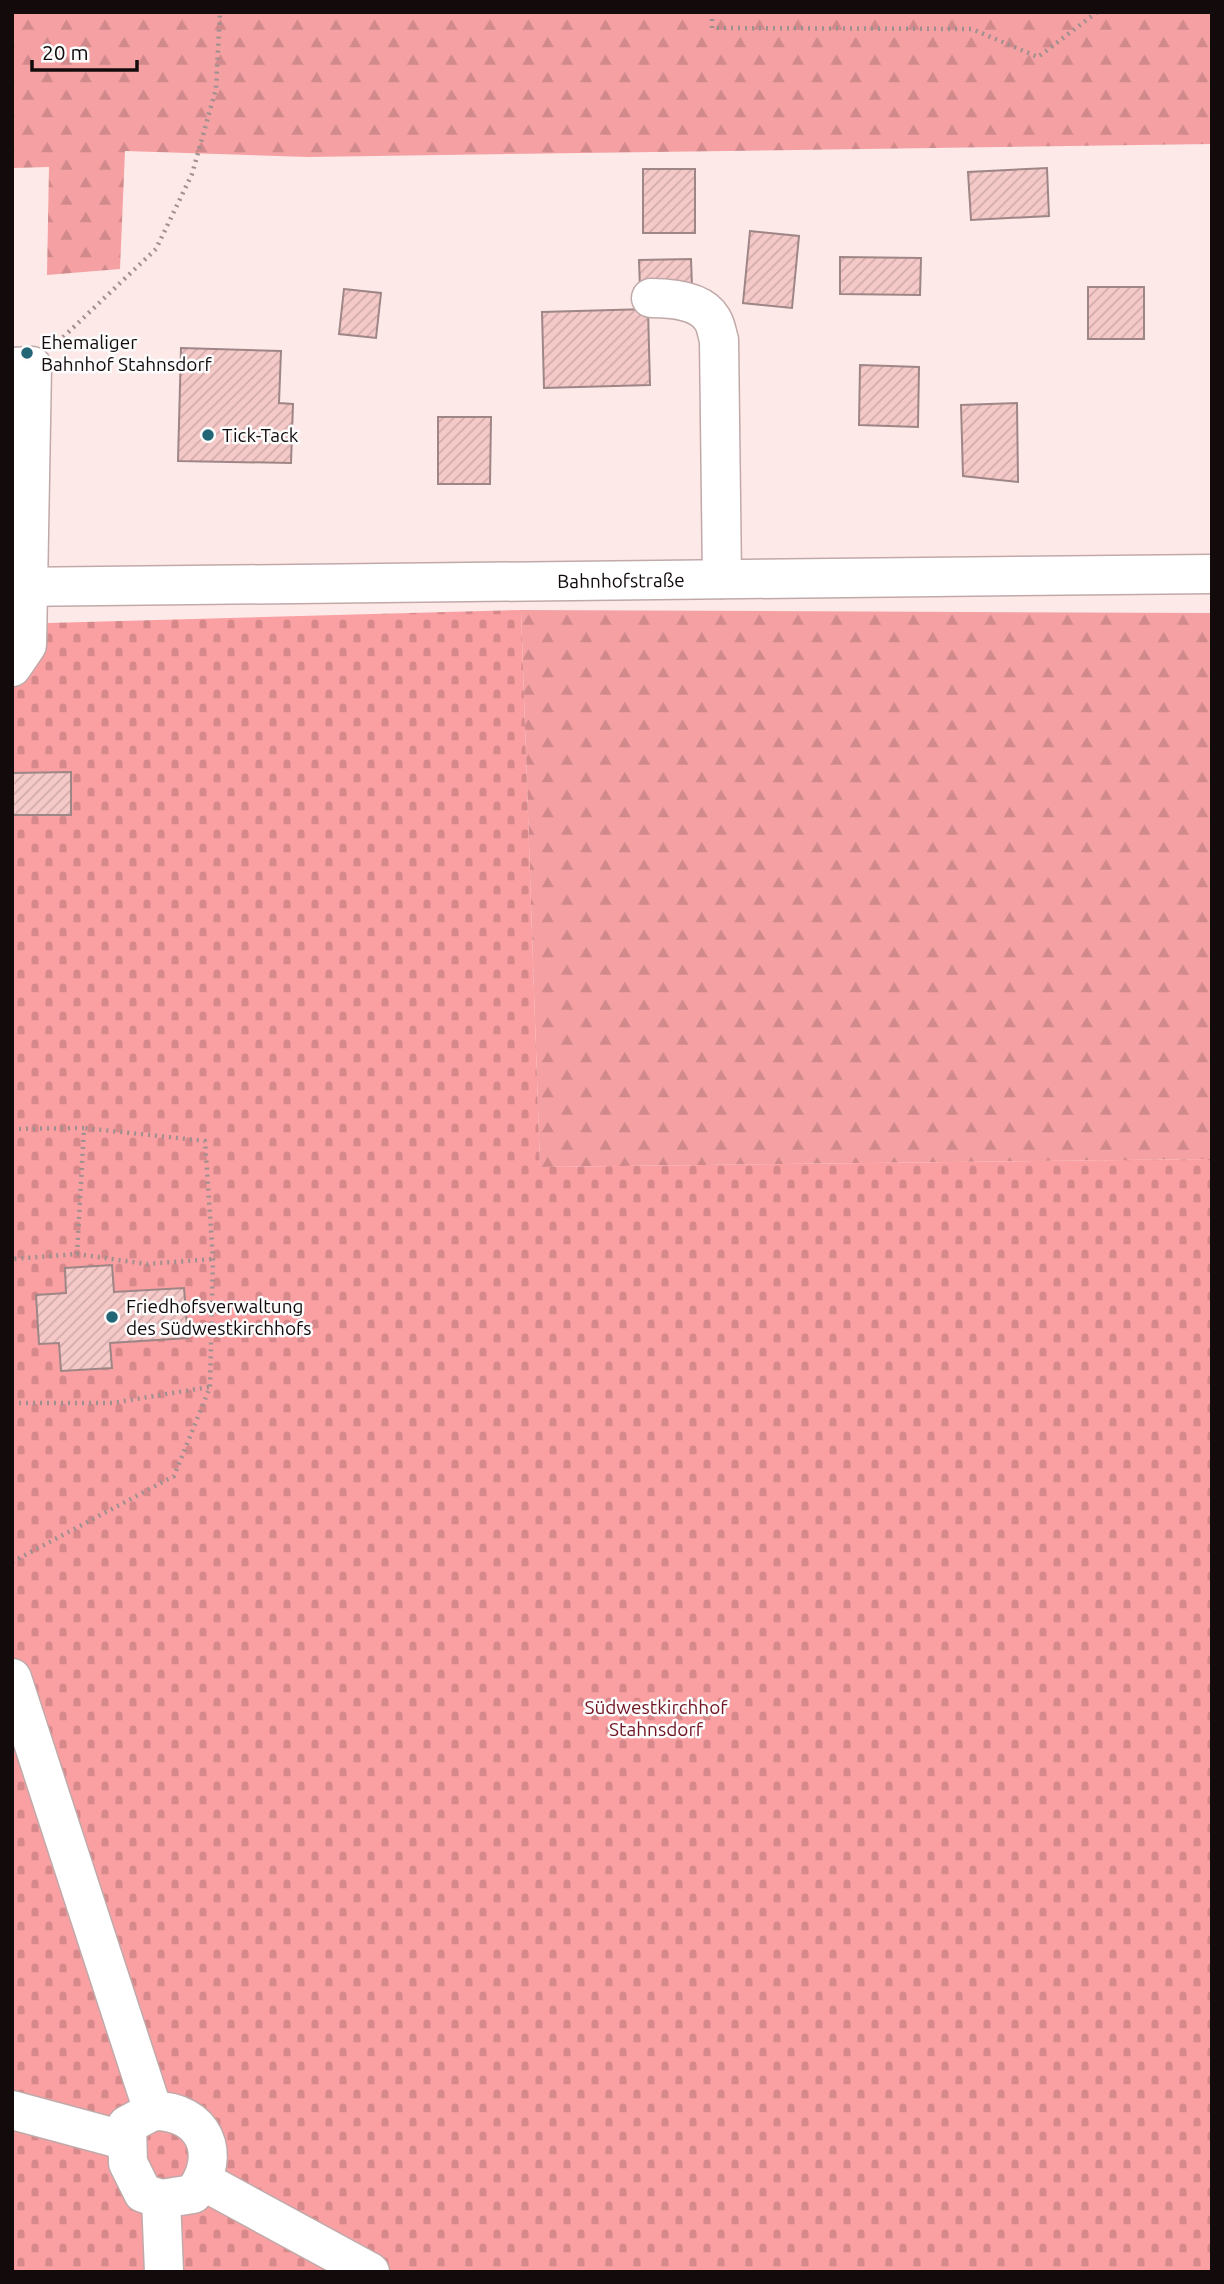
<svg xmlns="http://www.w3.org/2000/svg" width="1224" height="2284" viewBox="0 0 1224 2284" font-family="Ubuntu,sans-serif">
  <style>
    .forest { fill: url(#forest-firs) }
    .cemetery { fill: url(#cemetery-stones) }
    .building { fill: url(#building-hatch); stroke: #9e8686; stroke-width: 2 }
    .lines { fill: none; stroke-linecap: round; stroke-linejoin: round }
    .minor-casing { stroke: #c1a9a9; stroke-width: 41 }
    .path { stroke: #9f8f8f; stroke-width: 4.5; stroke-dasharray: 2 5; stroke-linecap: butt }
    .minor { stroke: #fff; stroke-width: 38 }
    .poi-dot { fill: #226577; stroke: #fcfcfc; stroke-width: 2.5 }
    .labels { text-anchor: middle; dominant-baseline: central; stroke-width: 5; stroke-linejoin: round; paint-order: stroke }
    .poi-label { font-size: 19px; fill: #130b0b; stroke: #fcfcfc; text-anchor: start }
    .street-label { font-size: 19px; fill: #130b0b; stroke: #fcfcfc }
    .park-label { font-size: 19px; fill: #701422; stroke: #fcfcfc }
  </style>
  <defs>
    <pattern id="forest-firs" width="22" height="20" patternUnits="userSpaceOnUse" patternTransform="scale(1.75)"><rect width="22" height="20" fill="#f5a1a3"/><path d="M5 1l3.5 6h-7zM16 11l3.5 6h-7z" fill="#d1898b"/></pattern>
    <pattern id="cemetery-stones" width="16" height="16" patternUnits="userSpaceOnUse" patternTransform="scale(1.75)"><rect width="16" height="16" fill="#fba0a2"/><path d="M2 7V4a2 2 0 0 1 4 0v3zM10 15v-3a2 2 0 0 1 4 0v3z" fill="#d6888a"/></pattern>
    <pattern id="building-hatch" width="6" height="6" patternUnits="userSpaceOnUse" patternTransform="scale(1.75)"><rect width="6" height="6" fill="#f5c9c8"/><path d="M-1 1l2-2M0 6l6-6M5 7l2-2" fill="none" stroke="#d1abaa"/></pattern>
  </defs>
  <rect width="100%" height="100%" fill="#fee9e9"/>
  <path class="forest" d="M 12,12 L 1212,12 L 1212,144 L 308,157 L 125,151 L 120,269 L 47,275 L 49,167 L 12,168 Z
    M 521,610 L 1212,613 L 1212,1159 L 540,1167 Z"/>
  <path class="cemetery" d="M 521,610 L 540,1167 L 1212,1159 L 1212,2272 L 12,2272 L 12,624 Z"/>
  <path class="building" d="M 1047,168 L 1049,216 L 971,220 L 968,172 Z
    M 643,169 L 695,169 L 695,233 L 643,233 Z
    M 750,231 L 799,236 L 792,308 L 743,303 Z
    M 840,257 L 921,258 L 920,295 L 840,294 Z
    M 691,259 L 692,287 L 640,289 L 639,260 Z
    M 1088,287 L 1144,287 L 1144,339 L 1088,339 Z
    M 344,289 L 381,293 L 376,338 L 339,334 Z
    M 648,309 L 650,385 L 544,388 L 542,312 Z
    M 181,348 L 281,351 L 279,403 L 293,404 L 291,463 L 178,461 Z
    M 860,365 L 919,367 L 918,427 L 859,425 Z
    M 1017,403 L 1018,482 L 963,476 L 961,405 Z
    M 438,417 L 491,417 L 490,484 L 438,484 Z
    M 71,772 L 71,815 L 12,815 L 12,773 Z
    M 112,1265 L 114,1292 L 184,1288 L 188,1338 L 110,1343 L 112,1368 L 61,1371 L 59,1343 L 39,1344 L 36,1295 L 66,1293 L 65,1268 Z"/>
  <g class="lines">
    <g class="minor-casing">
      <g id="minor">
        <path d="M 651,298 C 670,298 701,300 712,319 C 716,324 717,334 719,340 L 722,579"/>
        <path d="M 12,367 L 32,366 L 27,645 L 12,667"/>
        <path id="s1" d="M 12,587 L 1212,574"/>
        <path d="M 12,1678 L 153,2111"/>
        <path d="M 12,2110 L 127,2141"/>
        <path d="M 153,2111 C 204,2110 224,2155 193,2194 L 161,2199 L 143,2193 L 128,2163 L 127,2125 Z"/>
        <path d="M 203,2181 L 370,2272"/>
        <path d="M 161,2199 L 164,2272"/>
      </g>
    </g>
    <path class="path" d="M 712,12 L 712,28 L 972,29 L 1038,57 L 1097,12
      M 58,342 L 156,249 L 192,174 L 216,89 L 220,12
      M 12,1129 L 84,1128 L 77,1254 L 12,1259
      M 77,1254 L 147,1264 L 213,1259
      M 12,1403 L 112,1403 L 209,1387
      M 12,1562 L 174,1476 L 210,1387 L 213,1259 L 205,1141 L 84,1128"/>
    <use href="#minor" class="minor"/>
  </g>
  <g class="poi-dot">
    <circle cx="27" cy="353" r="7"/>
    <circle cx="208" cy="435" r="7"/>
    <circle cx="112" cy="1317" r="7"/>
  </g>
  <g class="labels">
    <g class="poi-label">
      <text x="41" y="342">Ehemaliger<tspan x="41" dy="22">Bahnhof Stahnsdorf</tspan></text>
      <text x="222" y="435">Tick-Tack</text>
      <text x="126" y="1306">Friedhofsverwaltung<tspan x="126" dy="22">des Südwestkirchhofs</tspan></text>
    </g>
    <g class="street-label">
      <text stroke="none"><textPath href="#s1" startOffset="609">Bahnhofstraße</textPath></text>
    </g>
    <g class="park-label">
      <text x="656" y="1707">Südwestkirchhof<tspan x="656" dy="22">Stahnsdorf</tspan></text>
    </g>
  </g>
  <rect width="1224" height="2284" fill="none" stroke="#130b0b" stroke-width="28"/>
  <path d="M32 60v10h105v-10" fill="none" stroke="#130b0b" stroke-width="3.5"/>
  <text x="42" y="60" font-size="21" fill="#130b0b" stroke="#fcfcfc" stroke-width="5" paint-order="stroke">20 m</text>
</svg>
